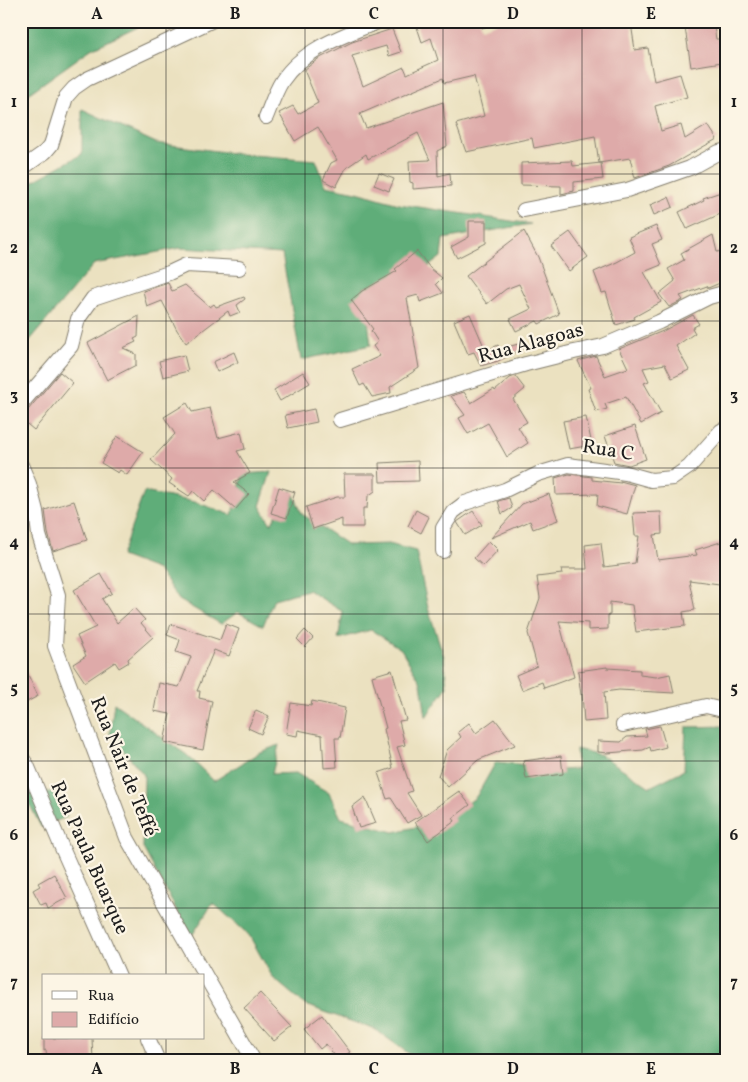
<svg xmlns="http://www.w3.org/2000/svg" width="748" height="1082" viewBox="0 0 748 1082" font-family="Vollkorn,serif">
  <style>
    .forest { fill: #5fad79; stroke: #3e644a }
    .building { fill: #deaaa9 }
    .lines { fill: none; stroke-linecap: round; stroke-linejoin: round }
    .minor-casing { stroke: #847e6e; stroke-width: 16 }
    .minor { stroke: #fff; stroke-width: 14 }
    .grid { fill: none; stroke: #1c1c1c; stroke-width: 1; stroke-opacity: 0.55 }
    .labels { text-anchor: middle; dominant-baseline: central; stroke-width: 4.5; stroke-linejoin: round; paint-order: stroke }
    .street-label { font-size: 20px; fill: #1c1c1c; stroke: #fcf5e5 }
    .neatline { fill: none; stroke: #1c1c1c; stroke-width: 2 }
    .grid-label { font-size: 16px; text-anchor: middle; font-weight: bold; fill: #1c1c1c }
  </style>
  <rect width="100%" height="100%" fill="#fcf5e5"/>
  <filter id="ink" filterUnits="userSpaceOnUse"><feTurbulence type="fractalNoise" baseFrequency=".02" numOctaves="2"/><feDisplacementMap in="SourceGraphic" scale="10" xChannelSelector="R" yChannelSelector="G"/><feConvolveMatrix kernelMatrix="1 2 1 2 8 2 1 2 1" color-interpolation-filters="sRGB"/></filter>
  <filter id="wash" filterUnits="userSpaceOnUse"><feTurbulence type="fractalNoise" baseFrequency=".0096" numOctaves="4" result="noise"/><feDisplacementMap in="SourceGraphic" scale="20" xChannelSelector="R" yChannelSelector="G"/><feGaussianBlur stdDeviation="1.12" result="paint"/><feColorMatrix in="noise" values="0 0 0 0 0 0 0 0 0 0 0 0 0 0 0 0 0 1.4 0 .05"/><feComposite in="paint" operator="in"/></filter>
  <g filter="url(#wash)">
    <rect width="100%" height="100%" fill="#ebe1c0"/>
    <path class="forest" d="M 21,21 L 151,21 L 91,49 L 28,94 L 24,147 L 21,148 Z
      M 82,109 L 156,143 L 240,154 L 316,160 L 326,186 L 357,192 L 399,204 L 531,224 L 443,239 L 441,257 L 403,286 L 364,287 L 371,345 L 301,360 L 282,254 L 180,248 L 94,264 L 21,351 L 21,188 L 82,154 Z
      M 271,472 L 260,506 L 271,524 L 292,490 L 302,514 L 348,545 L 389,544 L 416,551 L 428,608 L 444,657 L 447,687 L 426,717 L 421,683 L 401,649 L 371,630 L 338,639 L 343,612 L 308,590 L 274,599 L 263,626 L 238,612 L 221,624 L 179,600 L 158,570 L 121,556 L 144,492 L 195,502 L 232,515 L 243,474 Z
      M 114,703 L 187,755 L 214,781 L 260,752 L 279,745 L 272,774 L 296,773 L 329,793 L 341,818 L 394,832 L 446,820 L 476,797 L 496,762 L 537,766 L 560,770 L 577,769 L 576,749 L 601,755 L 650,787 L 684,770 L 686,727 L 727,726 L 727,1061 L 419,1061 L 376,1030 L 305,1005 L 273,978 L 249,935 L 213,903 L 191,937 L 143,848 L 144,775 L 110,734 Z
      M 53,792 L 67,817 L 41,827 L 24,793 Z"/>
    <g id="blocks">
      <path class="building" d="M 415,21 L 480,21 L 482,28 L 502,21 L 550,21 L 551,24 L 575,21 L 603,21 L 604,27 L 631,23 L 635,50 L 648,48 L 654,81 L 680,74 L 687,97 L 655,106 L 661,131 L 681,125 L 685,139 L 708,125 L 717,139 L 669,166 L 635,178 L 630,158 L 599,163 L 595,136 L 534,148 L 532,138 L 466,152 L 456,124 L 484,116 L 474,76 L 444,83 L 443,78 L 360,114 L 366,128 L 443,102 L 447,146 L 437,151 L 438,176 L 450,173 L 451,186 L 413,189 L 413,183 L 410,182 L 409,161 L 430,160 L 418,133 L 368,159 L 366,154 L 346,168 L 336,187 L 323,180 L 331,163 L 337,160 L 318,127 L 295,141 L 279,113 L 293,106 L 298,114 L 318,103 L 304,70 L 318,59 L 352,42 L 392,29 L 401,52 L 389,56 L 386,46 L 352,56 L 363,86 L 404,67 L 407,74 L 438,60 L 431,38 L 422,42 Z
        M 684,21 L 713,21 L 716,39 L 719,39 L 722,62 L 691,67 Z
        M 572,161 L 573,166 L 601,163 L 603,179 L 574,182 L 574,191 L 561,194 L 561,186 L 521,185 L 521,163 Z
        M 379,173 L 394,179 L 389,191 L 374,185 Z
        M 727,190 L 727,211 L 687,229 L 679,212 L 704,200 L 703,198 Z
        M 669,197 L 673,207 L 654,215 L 650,205 Z
        M 469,221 L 486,221 L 486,243 L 457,258 L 451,247 L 469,237 Z
        M 656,226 L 662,240 L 652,244 L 661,265 L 644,272 L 661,302 L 634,317 L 635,319 L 616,325 L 606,292 L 602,293 L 594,272 L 617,262 L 635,252 L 629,237 Z
        M 524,231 L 538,257 L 559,314 L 539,324 L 537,321 L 516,331 L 510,319 L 531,309 L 519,284 L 506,289 L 487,304 L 466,276 Z
        M 570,232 L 588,257 L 569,271 L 551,246 Z
        M 713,235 L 717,252 L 727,250 L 727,280 L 708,288 L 707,286 L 680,296 L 683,300 L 669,307 L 659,294 L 675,281 L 668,269 L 684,260 L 681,253 Z
        M 417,251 L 430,268 L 442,278 L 436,284 L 443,293 L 420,302 L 418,295 L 407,298 L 419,368 L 390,387 L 391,393 L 372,397 L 364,384 L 360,386 L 352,369 L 380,356 L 373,346 L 378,342 L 371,331 L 373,329 L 351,300 L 362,291 L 397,271 L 395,269 Z
        M 168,283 L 172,291 L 185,285 L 210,307 L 214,304 L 216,307 L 244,297 L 245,299 L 237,305 L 240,312 L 230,316 L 228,311 L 186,343 L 177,330 L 162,301 L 147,307 L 143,291 Z
        M 470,314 L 486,351 L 498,345 L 500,349 L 522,343 L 524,348 L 498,361 L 481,366 L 474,352 L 468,354 L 454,321 Z
        M 693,315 L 699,324 L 692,328 L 695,333 L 676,346 L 689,370 L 672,378 L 665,364 L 643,368 L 649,381 L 644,383 L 661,413 L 641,424 L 626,397 L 605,404 L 607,409 L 596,412 L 588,389 L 591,388 L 578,361 L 596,356 L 605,376 L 628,368 L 619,349 L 663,331 Z
        M 139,316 L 138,337 L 134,339 L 136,342 L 123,348 L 136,354 L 136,365 L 107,380 L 88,343 Z
        M 234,352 L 238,362 L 217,372 L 213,362 Z
        M 184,355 L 188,371 L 163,377 L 159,361 Z
        M 60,372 L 73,383 L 34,430 L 21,419 L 21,413 L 28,410 Z
        M 303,372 L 310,383 L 280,401 L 274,390 Z
        M 515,376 L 525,389 L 513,399 L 527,422 L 518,427 L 528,443 L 507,457 L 488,423 L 468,434 L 459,418 L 465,415 L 451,396 L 464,392 L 471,403 L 494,389 L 495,391 L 510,378 Z
        M 187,403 L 192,412 L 210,408 L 218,438 L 241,432 L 245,449 L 237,451 L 250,473 L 234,482 L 249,494 L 236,509 L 214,490 L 204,501 L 193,491 L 189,496 L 169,483 L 172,479 L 151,460 L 175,434 L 164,417 Z
        M 314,409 L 317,422 L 288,428 L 285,415 Z
        M 586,417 L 592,445 L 569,449 L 563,421 Z
        M 635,426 L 646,459 L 629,465 L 614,462 L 605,436 Z
        M 117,436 L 143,452 L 127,475 L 120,470 L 118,473 L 101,463 Z
        M 418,461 L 419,481 L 380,482 L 379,463 Z
        M 344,474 L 375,474 L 375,491 L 368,496 L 367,508 L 363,508 L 363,527 L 342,527 L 342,519 L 313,529 L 306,507 L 337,497 L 345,497 Z
        M 569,474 L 592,477 L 592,480 L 621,483 L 620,481 L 635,485 L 627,514 L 597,506 L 598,494 L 556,495 L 555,478 Z
        M 279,487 L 295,492 L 287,518 L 271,513 Z
        M 549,494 L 558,520 L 533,529 L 530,521 L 491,538 L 522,504 Z
        M 509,498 L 512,508 L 502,514 L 498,501 Z
        M 74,501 L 87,540 L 53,551 L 48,533 L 45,510 Z
        M 416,510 L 429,517 L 421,533 L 408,526 Z
        M 473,511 L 482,525 L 465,535 L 457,522 Z
        M 661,512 L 662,534 L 654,535 L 658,560 L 697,555 L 695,550 L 727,540 L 727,585 L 689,580 L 695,610 L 683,612 L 685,626 L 636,632 L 632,605 L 610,602 L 610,615 L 608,615 L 608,629 L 588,630 L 588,623 L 559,621 L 574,677 L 544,688 L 542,682 L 522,690 L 516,675 L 537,666 L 528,633 L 540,598 L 537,577 L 562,574 L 561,569 L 587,569 L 585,545 L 601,543 L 604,567 L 635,563 L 639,536 L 635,536 L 633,513 Z
        M 489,541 L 498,550 L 483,566 L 474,558 Z
        M 101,574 L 112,593 L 102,599 L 117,623 L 134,608 L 145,620 L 141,623 L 153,637 L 128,659 L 129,662 L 119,668 L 115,662 L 85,682 L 73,664 L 86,656 L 77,636 L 96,627 L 74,590 Z
        M 171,624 L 220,640 L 226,624 L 239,629 L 229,656 L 214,650 L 197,691 L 200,691 L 199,698 L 212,701 L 203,750 L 164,742 L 170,714 L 154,711 L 159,683 L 179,687 L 191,657 L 176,652 L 180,640 L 167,635 Z
        M 305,630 L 313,638 L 305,647 L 297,639 Z
        M 21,660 L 38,696 L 25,703 L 21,694 Z
        M 607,667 L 607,668 L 640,670 L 640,675 L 656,677 L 670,674 L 674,693 L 619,690 L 604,692 L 606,720 L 584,722 L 582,694 L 581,695 L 578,671 Z
        M 392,670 L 406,720 L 399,721 L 405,745 L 397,747 L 412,791 L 407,793 L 421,815 L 407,823 L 391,798 L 387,799 L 378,773 L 393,768 L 384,729 L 386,728 L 372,676 Z
        M 312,701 L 345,708 L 340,738 L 335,738 L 337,767 L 324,768 L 322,735 L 298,730 L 297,736 L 286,734 L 291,703 L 311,706 Z
        M 256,710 L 269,716 L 261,734 L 248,728 Z
        M 495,719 L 515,745 L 478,760 L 448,787 L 438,776 L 447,750 L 461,737 L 458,732 L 469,723 L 476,733 Z
        M 660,726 L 666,747 L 651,751 L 650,747 L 643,750 L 608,753 L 598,752 L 598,741 L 621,742 L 627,737 L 647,736 L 645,729 Z
        M 561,756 L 563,774 L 526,779 L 523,761 Z
        M 459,791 L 470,805 L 453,818 L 455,821 L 428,841 L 415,822 Z
        M 365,797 L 376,823 L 359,828 L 352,807 Z
        M 54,874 L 67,898 L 48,908 L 46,903 L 41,905 L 33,890 L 40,886 L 38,883 Z
        M 260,993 L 292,1027 L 274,1041 L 244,1008 Z
        M 322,1015 L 350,1052 L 338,1060 L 326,1044 L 320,1049 L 304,1029 Z
        M 44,1038 L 92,1038 L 93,1061 L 47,1061 L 46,1050 L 44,1051 Z"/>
    </g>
  </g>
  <g filter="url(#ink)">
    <use href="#blocks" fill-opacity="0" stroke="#847e6e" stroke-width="1"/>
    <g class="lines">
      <g class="minor-casing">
        <path id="minor" d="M 266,117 C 271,105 275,92 282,81 C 304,48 345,35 380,21
          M 21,169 L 45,152 L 51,145 L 66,97 L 74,88 L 87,79 L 211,21
          M 524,210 L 627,190 L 690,168 L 719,152 L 727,150
          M 21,404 L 71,346 L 78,319 L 93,298 L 169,273 L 186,265 L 239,268
          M 340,420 L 526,364 L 574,352 L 603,346 L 659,322 L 709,297 L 727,292
          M 21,465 L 29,484 L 36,511 L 39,535 L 58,595 L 55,646 L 127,838 L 254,1061
          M 443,551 L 443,528 L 453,512 L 465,503 L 505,490 L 538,474 L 568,465 L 626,473 L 651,480 L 673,478 L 689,467 L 721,431 L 727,428
          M 623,725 L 706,706 L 727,711
          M 21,757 L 27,765 L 62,848 L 119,976
          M 148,1038 L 158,1061"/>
      </g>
      <use href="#minor" class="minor"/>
    </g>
  </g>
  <path class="grid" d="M 166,21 L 166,976M 305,21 L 305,1061M 443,21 L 443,1061M 582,21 L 582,1061M 21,174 L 727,174M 21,321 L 727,321M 21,468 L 727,468M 21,614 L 727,614M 21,761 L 727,761M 21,908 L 727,908M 166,1038 L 166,1061"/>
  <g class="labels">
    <g class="street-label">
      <text transform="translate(531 344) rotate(-15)">Rua Alagoas</text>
      <text transform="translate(608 451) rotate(9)">Rua C</text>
      <text transform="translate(123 767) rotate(68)">Rua Nair de Teffé</text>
      <text transform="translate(89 858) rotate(66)">Rua Paula Buarque</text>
    </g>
  </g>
  <rect width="748" height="1082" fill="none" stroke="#fcf5e5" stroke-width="55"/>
  <rect x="42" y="974" width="162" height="65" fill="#fcf5e5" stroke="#a29e95"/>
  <rect x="52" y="991" width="25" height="8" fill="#ffffff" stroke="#a29e95"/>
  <text x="88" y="1000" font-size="15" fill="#1c1c1c">Rua</text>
  <rect x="52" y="1012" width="25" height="15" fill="#deaaa9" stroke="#a29e95"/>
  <text x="88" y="1024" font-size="15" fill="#1c1c1c">Edifício</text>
  <rect x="28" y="28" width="692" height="1026" class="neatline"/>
  <g class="grid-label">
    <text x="97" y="19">A</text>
    <text x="235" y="19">B</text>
    <text x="374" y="19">C</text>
    <text x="513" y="19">D</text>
    <text x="651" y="19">E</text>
    <text x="14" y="107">1</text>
    <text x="734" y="107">1</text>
    <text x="14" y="253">2</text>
    <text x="734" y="253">2</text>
    <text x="14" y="400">3</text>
    <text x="734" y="400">3</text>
    <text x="14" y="547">4</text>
    <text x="734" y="547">4</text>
    <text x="14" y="693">5</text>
    <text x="734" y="693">5</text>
    <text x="14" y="840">6</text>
    <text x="734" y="840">6</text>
    <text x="14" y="987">7</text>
    <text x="734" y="987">7</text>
    <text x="97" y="1074">A</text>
    <text x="235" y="1074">B</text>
    <text x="374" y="1074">C</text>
    <text x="513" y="1074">D</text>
    <text x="651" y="1074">E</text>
  </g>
</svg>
